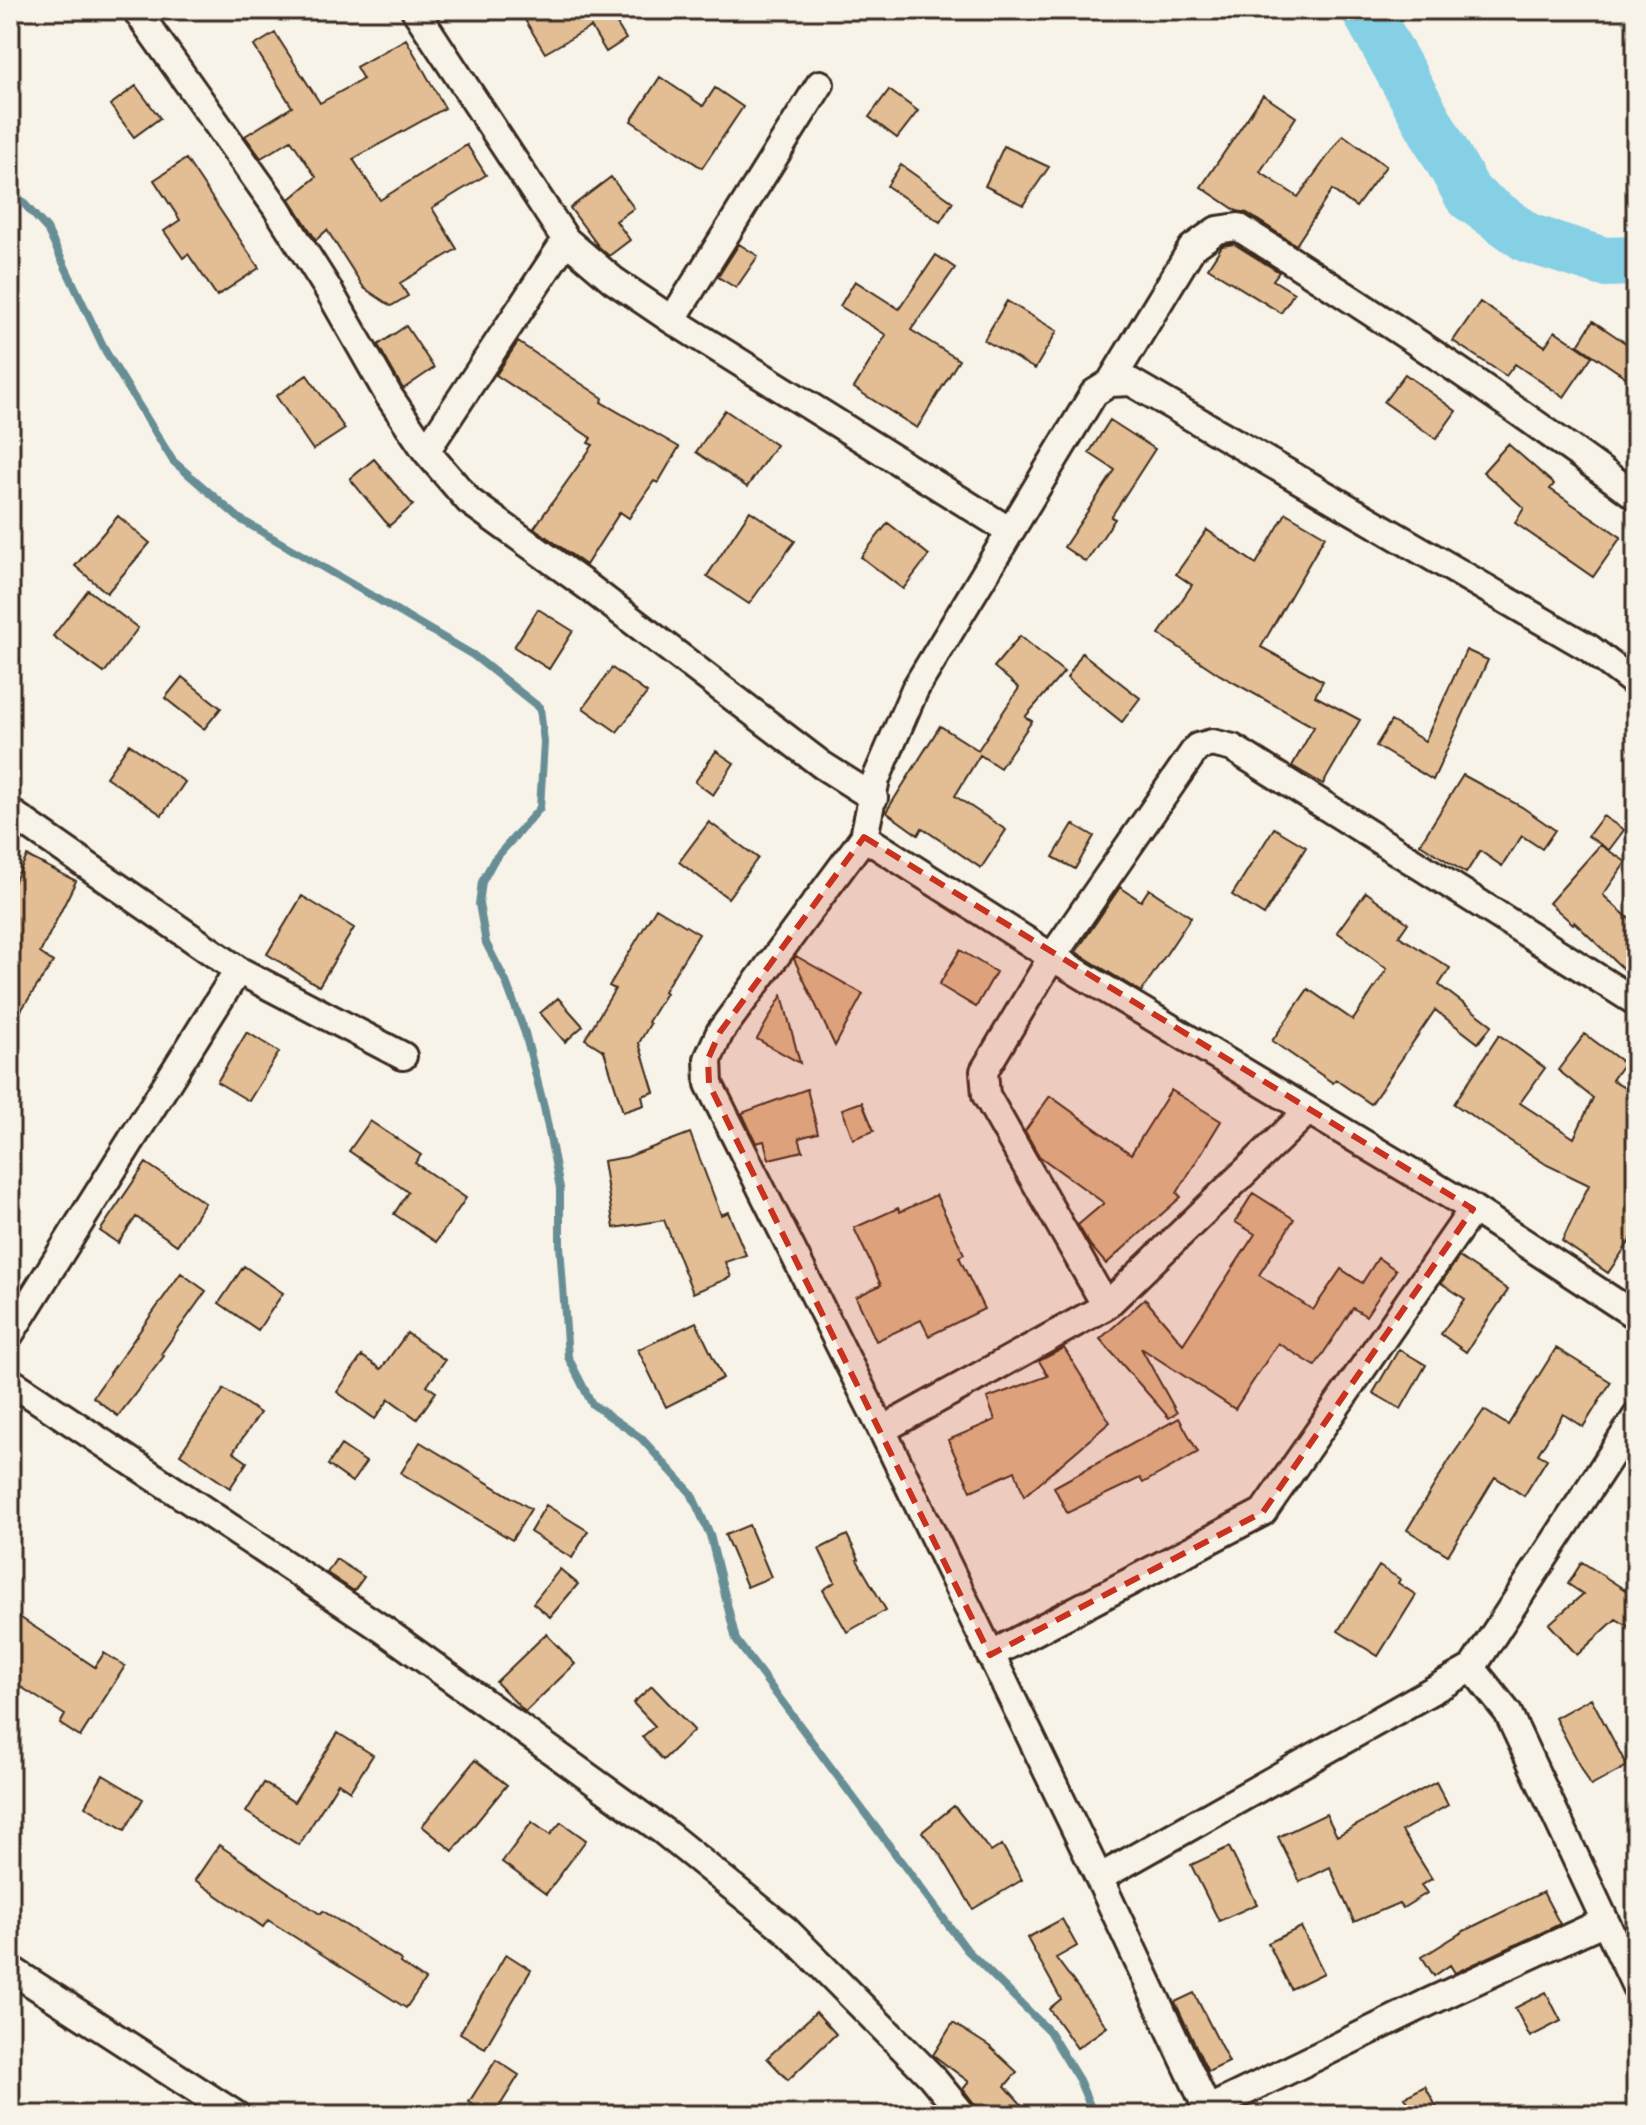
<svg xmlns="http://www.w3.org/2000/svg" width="1646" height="2125" viewBox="0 0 1646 2125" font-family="Delius,sans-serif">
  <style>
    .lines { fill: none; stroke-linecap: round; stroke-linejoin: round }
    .stream { stroke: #678e95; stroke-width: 8 }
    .river { stroke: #85d0e5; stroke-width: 50 }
    .building { fill: #e3be94; stroke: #3b2a1e; stroke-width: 2 }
    .minor-casing { stroke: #3b2a1e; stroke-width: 32 }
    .minor { stroke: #f7f3e8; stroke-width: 26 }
    .marked { fill: #c8321e; fill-opacity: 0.2; stroke: #c8321e; stroke-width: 6; stroke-dasharray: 16 10; stroke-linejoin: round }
  </style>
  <rect width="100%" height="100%" fill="#f7f3e8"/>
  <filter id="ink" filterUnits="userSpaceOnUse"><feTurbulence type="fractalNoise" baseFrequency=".0125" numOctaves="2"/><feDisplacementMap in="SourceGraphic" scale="16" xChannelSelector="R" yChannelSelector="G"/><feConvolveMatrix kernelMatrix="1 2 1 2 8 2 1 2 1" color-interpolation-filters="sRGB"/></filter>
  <g filter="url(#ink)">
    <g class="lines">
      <path class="stream" d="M 10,188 L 47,229 L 106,352 L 173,461 L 240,519 L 473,655 L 540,708 L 544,742 L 540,808 L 494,860 L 482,882 L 479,904 L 486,943 L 506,982 L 525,1033 L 544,1107 L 560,1188 L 560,1245 L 568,1357 L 592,1404 L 641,1438 L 691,1493 L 710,1535 L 736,1640 L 967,1950 L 1049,2031 L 1079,2080 L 1094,2115"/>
      <path class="river" d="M 1366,10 L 1469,196 L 1528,238 L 1604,262 L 1636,261"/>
    </g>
    <path class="building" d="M 519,10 L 623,10 L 612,16 L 626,39 L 606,52 L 591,27 L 545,53 Z
      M 275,33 L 320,103 L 363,79 L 356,67 L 406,39 L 445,108 L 353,159 L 380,200 L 467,145 L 486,175 L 432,208 L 457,249 L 400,283 L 408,296 L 391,306 L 364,288 L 327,230 L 316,240 L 290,199 L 316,177 L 291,140 L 261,158 L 245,136 L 292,107 L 254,46 Z
      M 660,77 L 703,106 L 715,88 L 743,107 L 702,168 L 631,121 Z
      M 136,86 L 160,118 L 134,137 L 110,105 Z
      M 889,90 L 918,111 L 897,138 L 869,117 Z
      M 1263,95 L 1296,117 L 1260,172 L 1298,197 L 1343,135 L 1386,166 L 1356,207 L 1332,190 L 1296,245 L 1247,213 L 1237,211 L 1201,187 Z
      M 1004,146 L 1049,167 L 1023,205 L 985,186 Z
      M 186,159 L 259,268 L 217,296 L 188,254 L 183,258 L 164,231 L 180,220 L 154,180 Z
      M 901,165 L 953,202 L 940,222 L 887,186 Z
      M 611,177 L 634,208 L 616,221 L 630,240 L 609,256 L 599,247 L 570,208 Z
      M 739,244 L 758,256 L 736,288 L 718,277 Z
      M 1234,244 L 1279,272 L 1273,280 L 1294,293 L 1281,313 L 1208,268 L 1222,246 Z
      M 936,255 L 955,268 L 911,330 L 959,360 L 917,428 L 854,388 L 886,335 L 840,306 L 855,281 L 899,309 Z
      M 1007,301 L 1057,331 L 1035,369 L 984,340 Z
      M 1480,302 L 1545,346 L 1555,331 L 1592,356 L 1564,397 L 1515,364 L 1506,376 L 1453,341 Z
      M 1593,321 L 1636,350 L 1636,384 L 1578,345 Z
      M 406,326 L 434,368 L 403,389 L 378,345 Z
      M 518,342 L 603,398 L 601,402 L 679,447 L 658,483 L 654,481 L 629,518 L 620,512 L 586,565 L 534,528 L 593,445 L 588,443 L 591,438 L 496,375 Z
      M 1405,374 L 1456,411 L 1436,439 L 1384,402 Z
      M 307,375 L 345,429 L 313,450 L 276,396 Z
      M 725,410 L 776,445 L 747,487 L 696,452 Z
      M 1110,420 L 1155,449 L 1111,517 L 1115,519 L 1086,562 L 1064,547 L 1115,470 L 1089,453 Z
      M 1508,444 L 1554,484 L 1550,489 L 1621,537 L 1593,577 L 1515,523 L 1524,508 L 1483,472 Z
      M 374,459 L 413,505 L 389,526 L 350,479 Z
      M 750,511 L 795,541 L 749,604 L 707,576 Z
      M 1286,513 L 1325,536 L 1261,647 L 1323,681 L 1315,696 L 1360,720 L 1323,784 L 1292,766 L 1314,727 L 1220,675 L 1159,634 L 1192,585 L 1176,574 L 1207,530 L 1256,564 Z
      M 118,516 L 150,543 L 107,593 L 75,566 Z
      M 888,523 L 929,555 L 903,589 L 861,557 Z
      M 88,590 L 138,628 L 104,673 L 53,636 Z
      M 538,609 L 573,631 L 549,669 L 514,647 Z
      M 1020,636 L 1064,672 L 1025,717 L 1032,721 L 1000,768 L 980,755 L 955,796 L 1006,830 L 981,868 L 922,828 L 918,835 L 886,812 L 940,726 L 978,750 L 1019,688 L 994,667 Z
      M 1466,650 L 1488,660 L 1433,780 L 1376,746 L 1391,721 L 1425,741 Z
      M 1082,653 L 1140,698 L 1122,722 L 1067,678 Z
      M 612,668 L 647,693 L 617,732 L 583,708 Z
      M 182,677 L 221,708 L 204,729 L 165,698 Z
      M 129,744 L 185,782 L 162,815 L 106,777 Z
      M 716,751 L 734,763 L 713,795 L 695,782 Z
      M 1463,775 L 1522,807 L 1555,830 L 1542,849 L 1522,836 L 1502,866 L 1480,851 L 1466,873 L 1420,844 Z
      M 1603,816 L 1624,830 L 1609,850 L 1588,836 Z
      M 709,822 L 758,858 L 728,898 L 679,862 Z
      M 1073,824 L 1094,836 L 1075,869 L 1053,857 Z
      M 1274,828 L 1306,847 L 1264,915 L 1232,895 Z
      M 1600,845 L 1626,862 L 1603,895 L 1636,925 L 1636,981 L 1574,922 L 1573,924 L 1549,903 Z
      M 27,856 L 76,881 L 40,953 L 53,962 L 10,1027 L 10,890 Z
      M 1120,887 L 1141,901 L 1149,889 L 1191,917 L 1141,992 L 1076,952 Z
      M 1366,892 L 1408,923 L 1399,936 L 1450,968 L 1439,985 L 1492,1025 L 1478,1043 L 1435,1010 L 1371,1104 L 1336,1080 L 1333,1083 L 1272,1041 L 1308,989 L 1353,1020 L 1387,969 L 1337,932 Z
      M 302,896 L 354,928 L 319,986 L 267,954 Z
      M 656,908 L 699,934 L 664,991 L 666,993 L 648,1022 L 650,1024 L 639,1043 L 654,1092 L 642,1096 L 644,1105 L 623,1112 L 604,1051 L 585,1039 L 615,989 L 609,986 Z
      M 960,950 L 996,972 L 976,1007 L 939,985 Z
      M 796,956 L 863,994 L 835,1046 L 794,959 Z
      M 782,995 L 800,1063 L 757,1039 Z
      M 558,998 L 583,1026 L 565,1042 L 540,1013 Z
      M 247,1032 L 279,1052 L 249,1101 L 217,1082 Z
      M 1585,1034 L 1624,1063 L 1612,1080 L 1636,1093 L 1636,1232 L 1608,1273 L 1562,1241 L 1589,1185 L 1547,1165 L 1454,1104 L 1499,1035 L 1545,1068 L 1520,1103 L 1574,1138 L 1593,1098 L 1558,1070 Z
      M 807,1089 L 818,1133 L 799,1138 L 803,1151 L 769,1159 L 764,1141 L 756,1143 L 742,1113 Z
      M 1171,1090 L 1221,1121 L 1177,1193 L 1181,1197 L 1106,1264 L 1090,1245 L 1078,1225 L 1104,1203 L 1039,1156 L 1025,1131 L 1050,1096 L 1131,1154 Z
      M 862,1102 L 874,1131 L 853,1139 L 842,1109 Z
      M 370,1121 L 421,1155 L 415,1163 L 466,1198 L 436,1242 L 394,1214 L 408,1192 L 349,1151 Z
      M 690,1133 L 721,1215 L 728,1212 L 746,1255 L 725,1262 L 731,1277 L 693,1293 L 664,1220 L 614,1228 L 603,1161 L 627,1157 Z
      M 146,1163 L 205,1203 L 177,1245 L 136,1217 L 118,1243 L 100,1231 Z
      M 1253,1193 L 1294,1219 L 1259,1275 L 1313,1310 L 1341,1269 L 1362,1283 L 1378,1258 L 1396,1270 L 1366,1316 L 1353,1308 L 1315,1366 L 1278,1343 L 1235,1409 L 1141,1348 L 1177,1413 L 1169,1418 L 1100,1339 L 1145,1299 L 1183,1344 L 1255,1234 L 1235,1222 Z
      M 936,1195 L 964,1254 L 959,1257 L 984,1309 L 929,1336 L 921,1320 L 876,1341 L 856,1297 L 881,1285 L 854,1228 L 898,1208 L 900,1212 Z
      M 1459,1257 L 1508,1290 L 1466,1352 L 1441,1334 L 1465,1299 L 1441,1283 Z
      M 244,1266 L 283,1293 L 258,1330 L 219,1303 Z
      M 181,1273 L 206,1291 L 161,1354 L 164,1356 L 118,1416 L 93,1397 Z
      M 696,1322 L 723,1378 L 666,1407 L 638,1350 Z
      M 407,1333 L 445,1360 L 427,1386 L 436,1392 L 417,1419 L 389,1399 L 375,1419 L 337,1392 L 362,1356 L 381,1369 Z
      M 1064,1348 L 1110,1422 L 1024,1496 L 1015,1471 L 971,1491 L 948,1440 L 995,1420 L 987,1398 L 1048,1376 L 1039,1361 Z
      M 1556,1348 L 1611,1382 L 1583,1427 L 1563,1414 L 1538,1454 L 1547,1459 L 1524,1496 L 1495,1477 L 1448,1555 L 1407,1530 L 1450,1459 L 1484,1410 L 1508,1425 Z
      M 1399,1349 L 1426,1365 L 1401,1409 L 1373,1393 Z
      M 224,1389 L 260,1413 L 233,1452 L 247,1462 L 230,1488 L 180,1454 Z
      M 1179,1418 L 1198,1452 L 1143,1483 L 1140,1478 L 1067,1513 L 1054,1487 Z
      M 420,1442 L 531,1509 L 512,1540 L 401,1473 Z
      M 341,1445 L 366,1462 L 352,1482 L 328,1465 Z
      M 546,1505 L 588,1531 L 572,1558 L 530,1532 Z
      M 749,1525 L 771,1577 L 747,1587 L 725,1535 Z
      M 847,1535 L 859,1559 L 857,1560 L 886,1610 L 847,1632 L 823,1590 L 835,1582 L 819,1549 Z
      M 336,1559 L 364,1577 L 354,1591 L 327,1573 Z
      M 1582,1562 L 1636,1597 L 1636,1631 L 1616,1619 L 1577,1655 L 1549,1624 L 1583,1594 L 1568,1584 Z
      M 1379,1566 L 1400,1579 L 1398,1583 L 1416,1595 L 1378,1656 L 1338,1631 Z
      M 560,1569 L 578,1584 L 550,1617 L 533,1603 Z
      M 18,1616 L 95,1667 L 104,1653 L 125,1666 L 80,1737 L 60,1724 L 65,1715 L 10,1680 L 10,1628 Z
      M 546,1634 L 575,1664 L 525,1712 L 496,1682 Z
      M 652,1686 L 694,1730 L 663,1760 L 642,1737 L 655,1726 L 633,1703 Z
      M 1591,1698 L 1627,1766 L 1591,1786 L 1555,1718 Z
      M 338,1733 L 373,1755 L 350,1791 L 338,1783 L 299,1845 L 246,1812 L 264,1783 L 294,1802 Z
      M 475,1760 L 507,1785 L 453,1851 L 422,1826 Z
      M 103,1775 L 143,1799 L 125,1830 L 85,1806 Z
      M 1436,1782 L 1448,1805 L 1402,1831 L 1432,1879 L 1421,1885 L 1427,1893 L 1403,1908 L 1399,1903 L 1354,1922 L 1330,1867 L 1300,1882 L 1278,1837 L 1326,1814 L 1337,1836 Z
      M 954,1806 L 991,1852 L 1002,1845 L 1022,1880 L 973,1909 L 942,1857 L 922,1832 Z
      M 532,1822 L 550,1835 L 561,1822 L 586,1840 L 546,1894 L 502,1862 Z
      M 219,1845 L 320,1914 L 323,1911 L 401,1960 L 400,1963 L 425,1980 L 406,2008 L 268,1920 L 263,1927 L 195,1880 Z
      M 1229,1847 L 1257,1904 L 1219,1921 L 1191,1865 Z
      M 1543,1892 L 1560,1924 L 1455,1973 L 1450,1965 L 1434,1976 L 1422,1957 L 1464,1931 Z
      M 1062,1919 L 1077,1946 L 1056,1958 L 1107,2027 L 1077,2048 L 1049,2009 L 1061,1999 L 1027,1938 Z
      M 1301,1927 L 1324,1973 L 1291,1989 L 1268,1943 Z
      M 506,1954 L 531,1970 L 485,2048 L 460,2033 Z
      M 1546,1992 L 1561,2021 L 1530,2037 L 1515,2008 Z
      M 1194,1993 L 1229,2062 L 1208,2072 L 1175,2002 Z
      M 816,2012 L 836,2034 L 788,2080 L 767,2058 Z
      M 953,2023 L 989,2046 L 1017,2072 L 1005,2086 L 1031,2115 L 979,2115 L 976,2106 L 963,2089 L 969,2082 L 933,2055 Z
      M 496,2060 L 519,2075 L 494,2115 L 490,2115 L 469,2102 Z
      M 1425,2086 L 1441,2115 L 1415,2115 L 1405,2097 Z"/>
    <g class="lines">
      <g class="minor-casing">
        <path id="minor" d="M 136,10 L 276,207 L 328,289 L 389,396 L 426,451 L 469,501 L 587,586 L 822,765 L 874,798
          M 415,10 L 566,240 L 613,280 L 672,320 L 1010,531
          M 672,320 L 820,84
          M 1110,383 L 1131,382 L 1589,648 L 1636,684
          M 426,451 L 566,240
          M 10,812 L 238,970 L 403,1056
          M 864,837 L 1052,957 L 1473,1209 L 1636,1316
          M 1106,1306 L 986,1095 L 984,1071 L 1052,957 L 1197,747 L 1212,743 L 1233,748 L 1636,1002
          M 10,1334 L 238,970
          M 10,1381 L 384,1630 L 663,1831 L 786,1930 L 931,2076 L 963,2115
          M 1636,1417 L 1472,1668 L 1508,1713 L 1636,1987
          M 882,1430 L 1106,1306 L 1308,1111
          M 990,1655 L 1263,1512 L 1473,1209
          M 1099,1878 L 1472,1668
          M 10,1969 L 236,2115
          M 1207,2110 L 1427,2003 L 1605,1921
          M 1210,2115 L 1099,1878 L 882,1430 L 709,1084 L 708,1059 L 720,1032 L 864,837 L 876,779 L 915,689 L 1094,393 L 1110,383 L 1192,248 L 1217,230 L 1238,227 C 1374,312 1507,401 1636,496"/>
      </g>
      <use href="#minor" class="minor"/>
    </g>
  </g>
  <path class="marked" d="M 864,837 L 1473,1209 L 1263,1512 L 990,1655 L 709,1084 L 708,1059 L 720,1032 Z"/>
  <rect width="1646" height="2125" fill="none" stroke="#f7f3e8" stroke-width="40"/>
  <rect x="20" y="20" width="1606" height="2085" fill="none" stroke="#3b2a1e" stroke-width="3" filter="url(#ink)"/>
</svg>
